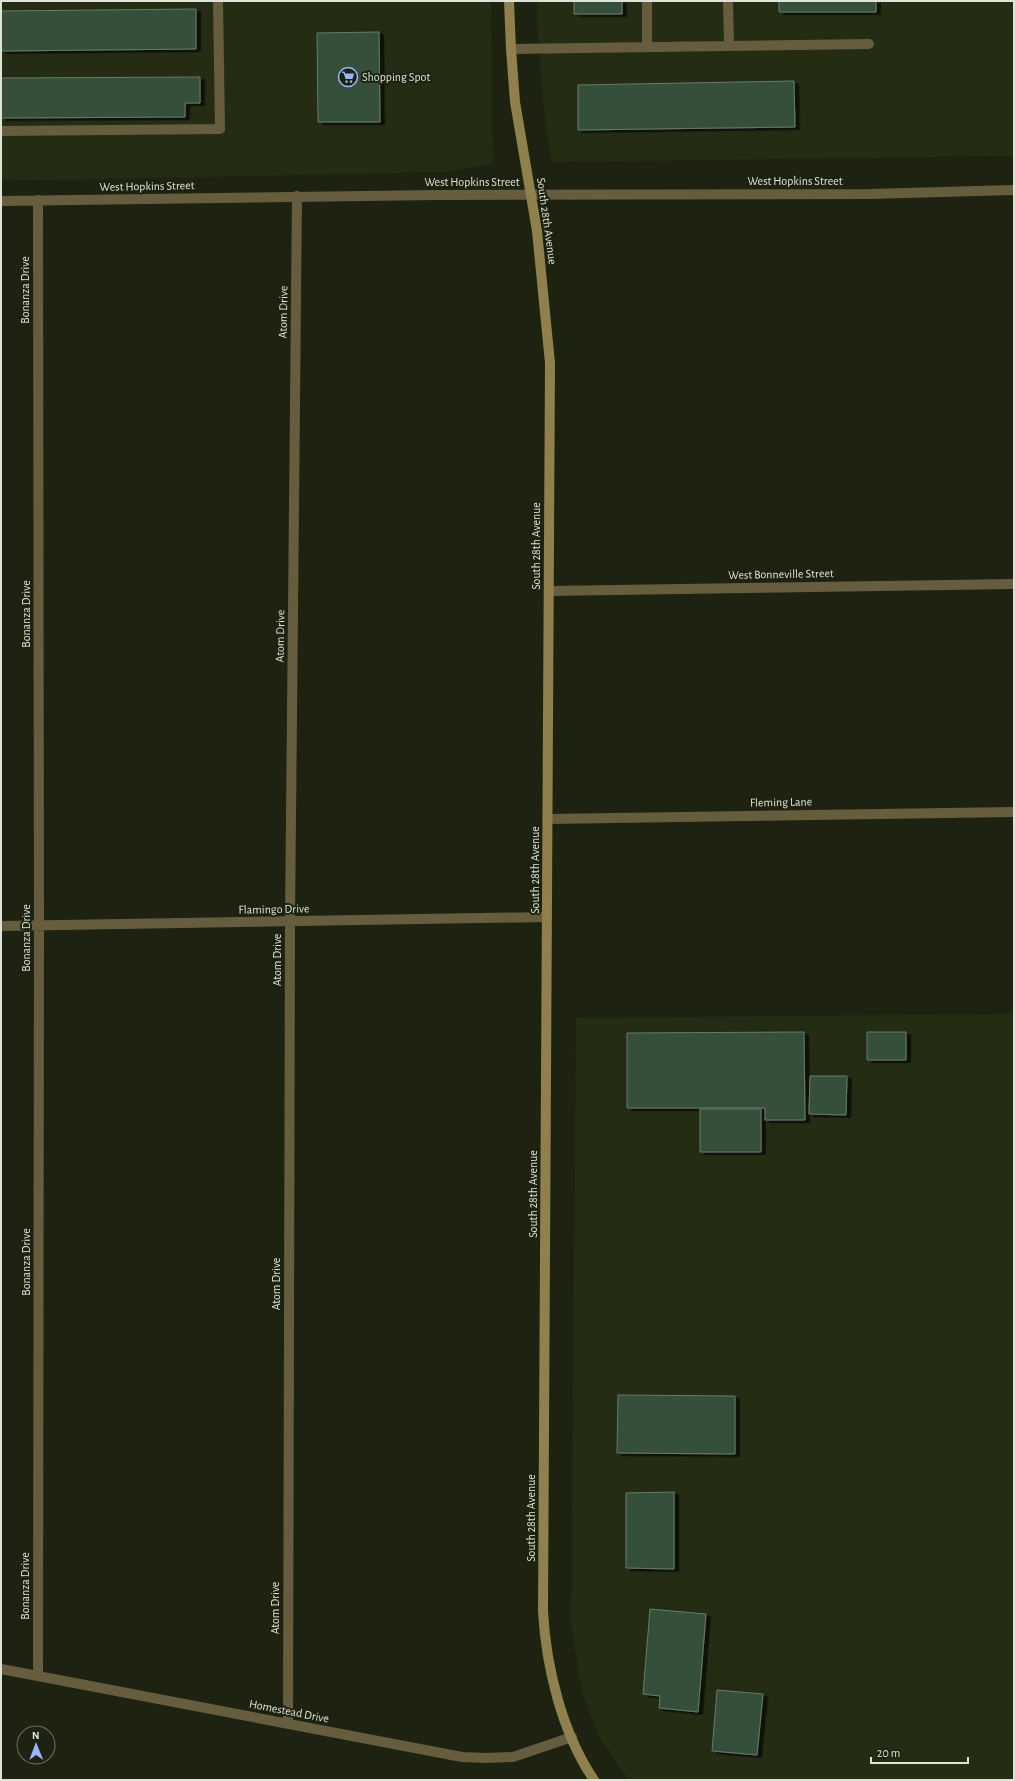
<svg xmlns="http://www.w3.org/2000/svg" width="1015" height="1781" viewBox="0 0 1015 1781" font-family="'Alegreya Sans',sans-serif">
  <style>
    .built { fill: #242c13 }
    .building { fill: #344f3b; stroke: #677b6c; filter: url(#shadow) }
    .lines { fill: none; stroke-linecap: round; stroke-linejoin: round }
    .service { stroke: #665d3e; stroke-width: 10 }
    .minor { stroke: #665d3e; stroke-width: 10 }
    .secondary { stroke: #8f804d; stroke-width: 10 }
    .labels { text-anchor: middle; dominant-baseline: central; stroke-width: 4; stroke-linejoin: round; paint-order: stroke }
    .poi-label { font-size: 12px; fill: #dfe3d7; stroke: #1d2310; text-anchor: start }
    .street-label { font-size: 12px; fill: #dfe3d7; stroke: #1d2310 }
  </style>
  <defs>
    <filter id="shadow"><feDropShadow dx="4.5" dy="2.5" stdDeviation="0" flood-color="#0009"/></filter>
  </defs>
  <rect width="100%" height="100%" fill="#1d2310"/>
  <path class="built" d="M 1,1 L 491,1 L 493,164 L 447,172 L 1,181 Z
    M 537,1 L 1014,1 L 1014,156 L 551,162 L 543,102 L 537,23 Z
    M 1014,1014 L 1014,1780 L 628,1780 L 600,1738 L 582,1693 L 571,1626 L 576,1018 Z"/>
  <path class="building" d="M 574,1 L 622,1 L 622,14 L 574,14 Z
    M 779,1 L 876,1 L 876,12 L 779,12 Z
    M 196,9 L 196,49 L 1,51 L 1,11 Z
    M 379,32 L 380,122 L 318,122 L 317,33 Z
    M 200,77 L 200,103 L 185,103 L 185,117 L 1,118 L 1,78 Z
    M 794,81 L 795,127 L 578,130 L 578,85 Z
    M 804,1032 L 805,1120 L 765,1120 L 765,1108 L 627,1108 L 627,1033 Z
    M 867,1032 L 906,1032 L 906,1060 L 867,1060 Z
    M 810,1076 L 847,1076 L 846,1115 L 809,1114 Z
    M 700,1109 L 761,1109 L 761,1152 L 700,1152 Z
    M 618,1395 L 735,1396 L 735,1454 L 617,1453 Z
    M 674,1492 L 674,1569 L 626,1568 L 626,1493 Z
    M 650,1609 L 706,1614 L 698,1712 L 659,1708 L 660,1696 L 643,1694 Z
    M 717,1690 L 763,1694 L 757,1755 L 712,1751 Z"/>
  <g class="lines">
    <path class="service" d="M 647,1 L 647,46
      M 728,1 L 729,45
      M 511,49 L 869,44
      M 1,131 L 220,129 L 218,1"/>
    <path class="minor" d="M 1,201 L 437,195 L 870,194 L 1014,190
      M 549,591 L 1014,584
      M 548,819 L 1014,812
      M 1,926 L 547,917
      M 1,1669 L 462,1757 L 486,1758 L 513,1757 L 572,1737
      M 38,1676 L 39,925 L 38,200
      M 288,1724 L 290,921 L 297,196"/>
    <path class="secondary" d="M 509,1 L 511,49 L 515,102 L 537,231 L 550,363 L 543,1611 C 546,1667 562,1733 594,1780"/>
  </g>
  <defs>
    <g id="supermarket-ring" transform="scale(1)"><circle r="9.5" fill="#1d2310" stroke="#9cb4fd" stroke-width="1.5"/><path d="M-6-5.5h2.5l.6 2H6L4.5 2H-2.5L-4.4-4H-6ZM-1.5 3.2a1.3 1.3 0 1 0 .1 0ZM3 3.2a1.3 1.3 0 1 0 .1 0Z" fill="#9cb4fd"/></g>
  </defs>
  <g fill-rule="evenodd">
    <use href="#supermarket-ring" x="348" y="77"/>
  </g>
  <g class="labels">
    <g class="poi-label">
      <text x="362" y="77">Shopping Spot</text>
    </g>
    <g class="street-label">
      <text x="795" y="181">West Hopkins Street</text>
      <text x="472" y="182">West Hopkins Street</text>
      <text transform="translate(147 186) rotate(-1)">West Hopkins Street</text>
      <text transform="translate(547 221) rotate(82)">South 28th Avenue</text>
      <text transform="translate(25 290) rotate(-90)">Bonanza Drive</text>
      <text transform="translate(283 312) rotate(-89)">Atom Drive</text>
      <text transform="translate(536 546) rotate(-90)">South 28th Avenue</text>
      <text transform="translate(781 574) rotate(-1)">West Bonneville Street</text>
      <text transform="translate(26 614) rotate(-90)">Bonanza Drive</text>
      <text transform="translate(280 636) rotate(-89)">Atom Drive</text>
      <text transform="translate(781 802) rotate(-1)">Fleming Lane</text>
      <text transform="translate(535 870) rotate(-90)">South 28th Avenue</text>
      <text transform="translate(274 909) rotate(-1)">Flamingo Drive</text>
      <text transform="translate(26 938) rotate(-90)">Bonanza Drive</text>
      <text transform="translate(277 960) rotate(-90)">Atom Drive</text>
      <text transform="translate(533 1194) rotate(-90)">South 28th Avenue</text>
      <text transform="translate(26 1262) rotate(-90)">Bonanza Drive</text>
      <text transform="translate(276 1284) rotate(-90)">Atom Drive</text>
      <text transform="translate(531 1518) rotate(-90)">South 28th Avenue</text>
      <text transform="translate(25 1586) rotate(-90)">Bonanza Drive</text>
      <text transform="translate(275 1608) rotate(-90)">Atom Drive</text>
      <text transform="translate(289 1711) rotate(11)">Homestead Drive</text>
    </g>
  </g>
  <rect width="1015" height="1781" fill="none" stroke="#dfe3d7" stroke-width="4"/>
  <g transform="translate(36 1745) rotate(359)"><circle r="19" fill="#1d2310" stroke="#6b7060"/>
  <path d="M0-3L7 15L0 10L-7 15Z" fill="#9cb4fd"/>
  <text y="-6" font-size="11" font-weight="bold" text-anchor="middle" fill="#dfe3d7">N</text>
  </g>
  <path d="M871 1757v6h97v-6" fill="none" stroke="#dfe3d7" stroke-width="2"/>
  <text x="877" y="1757" font-size="12" fill="#dfe3d7" stroke="#1d2310" stroke-width="3" paint-order="stroke">20 m</text>
</svg>
